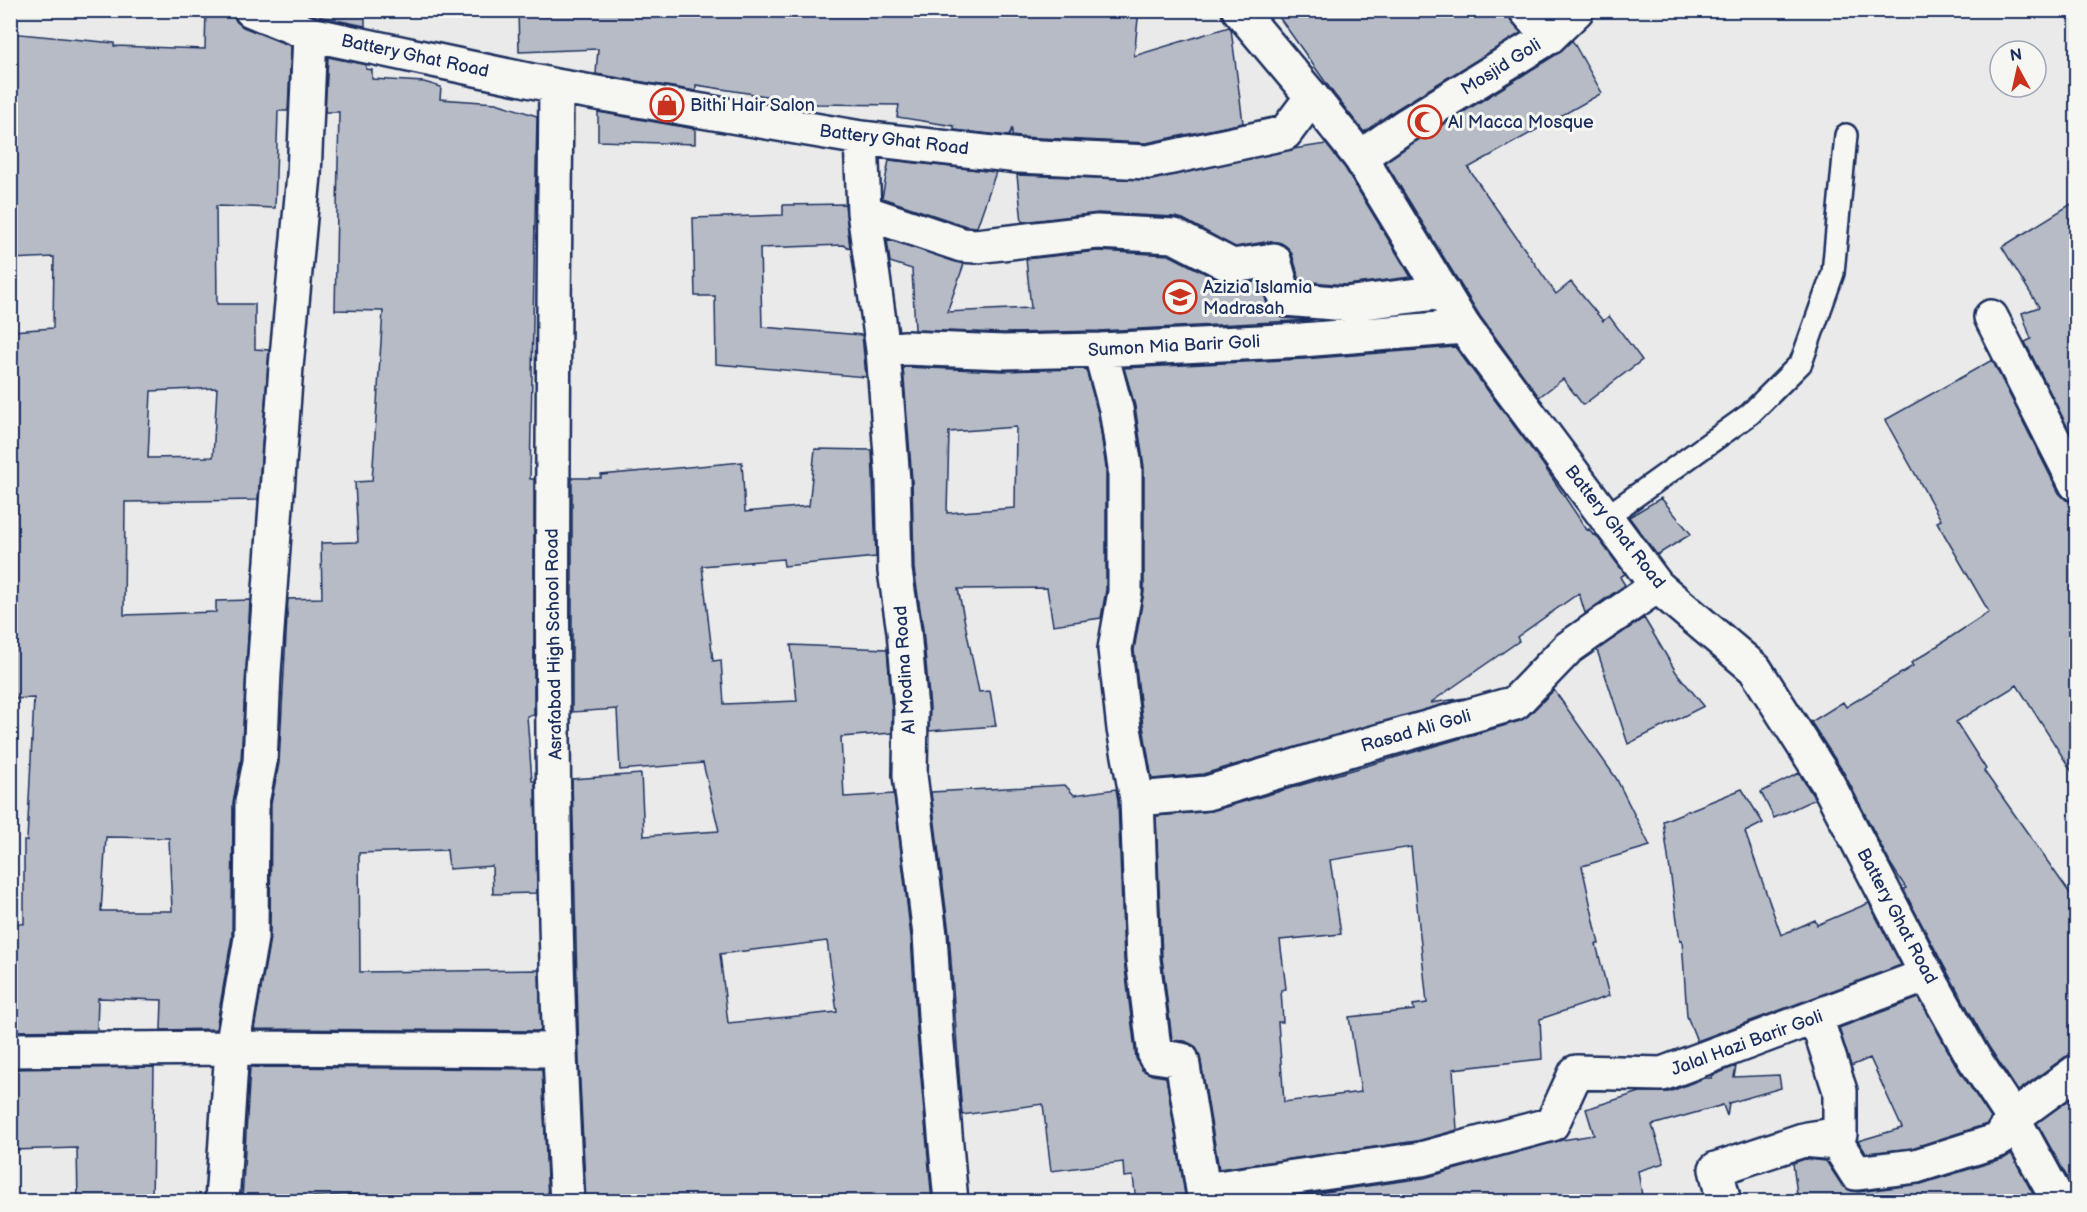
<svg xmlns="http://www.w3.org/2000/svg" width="2087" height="1212" viewBox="0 0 2087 1212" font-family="'Balsamiq Sans',sans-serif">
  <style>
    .building { fill: #b6bbc6; stroke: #1b2f5e; stroke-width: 1.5; fill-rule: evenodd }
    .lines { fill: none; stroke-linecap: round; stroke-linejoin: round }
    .service-casing { stroke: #1b2f5e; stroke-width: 26 }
    .minor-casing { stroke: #1b2f5e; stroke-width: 38 }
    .tertiary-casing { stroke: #1b2f5e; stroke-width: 38 }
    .service { stroke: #f6f6f2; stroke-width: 21 }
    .minor { stroke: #f6f6f2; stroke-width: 33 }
    .tertiary { stroke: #f6f6f2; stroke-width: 33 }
    .labels { text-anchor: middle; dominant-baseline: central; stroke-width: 6; stroke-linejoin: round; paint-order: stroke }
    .street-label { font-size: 18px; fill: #1b2f5e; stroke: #f6f6f2 }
    .poi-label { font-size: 18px; fill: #1b2f5e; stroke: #f6f6f2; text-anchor: start }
  </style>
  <rect width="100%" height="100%" fill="#e9eae9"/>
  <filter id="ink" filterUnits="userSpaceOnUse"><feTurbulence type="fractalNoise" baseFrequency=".0167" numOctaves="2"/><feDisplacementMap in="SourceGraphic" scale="12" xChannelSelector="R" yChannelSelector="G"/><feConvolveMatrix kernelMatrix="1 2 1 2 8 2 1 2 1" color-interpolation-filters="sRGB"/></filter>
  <g filter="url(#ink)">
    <path class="building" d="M 206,10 L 233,10 L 236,21 L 243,27 L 291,46 L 288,111 L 278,111 L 275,208 L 216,206 L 217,304 L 255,304 L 255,349 L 269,350 L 258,500 L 125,502 L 124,615 L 216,612 L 216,601 L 250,600 L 241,760 L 233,802 L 232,936 L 216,1029 L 161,1030 L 162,1000 L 98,998 L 97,1030 L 10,1031 L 10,970 L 15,971 L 16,923 L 24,924 L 24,841 L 27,841 L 34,698 L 10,699 L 10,378 L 14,378 L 12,331 L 53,328 L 54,257 L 10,259 L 10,33 L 114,43 L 114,46 L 205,49 ZM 217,388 L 213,457 L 148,458 L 151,391 ZM 106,837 L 169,838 L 172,911 L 101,911 Z
      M 302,10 L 365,10 L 365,26 L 316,16 Z
      M 518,10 L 1139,10 L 1134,56 L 1229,27 L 1231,29 L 1243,123 L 1146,143 L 1020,137 L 1012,136 L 1012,128 L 1009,136 L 954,130 L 954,126 L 897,117 L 899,105 L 817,104 L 696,85 L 696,91 L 596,74 L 598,49 L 519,52 Z
      M 1274,10 L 1508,10 L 1511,22 L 1521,33 L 1395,110 L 1364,132 L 1334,94 Z
      M 1572,40 L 1602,93 L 1468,168 L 1556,294 L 1571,282 L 1603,321 L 1609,316 L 1642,360 L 1583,405 L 1563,379 L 1539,397 L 1480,316 L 1385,162 L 1415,142 L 1559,53 Z
      M 328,57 L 366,65 L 366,69 L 372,70 L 372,79 L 424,82 L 441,87 L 440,99 L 496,103 L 537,116 L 530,479 L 534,479 L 534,715 L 527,716 L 532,781 L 535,781 L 537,893 L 493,894 L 492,866 L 449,869 L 447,850 L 359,853 L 360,972 L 539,970 L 541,1031 L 254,1029 L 270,938 L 271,804 L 279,763 L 288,599 L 322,598 L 321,543 L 358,542 L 355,482 L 372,481 L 383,311 L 335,310 L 339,112 L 325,112 Z
      M 598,112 L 695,129 L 695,144 L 598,141 Z
      M 1326,144 L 1345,168 L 1411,277 L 1346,285 L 1300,281 L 1292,254 L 1288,248 L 1281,243 L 1271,241 L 1235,247 L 1183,219 L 1175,217 L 1098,213 L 1022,222 L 1017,175 L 1152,180 L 1293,149 Z
      M 889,160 L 996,172 L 977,227 L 966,226 L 882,198 Z
      M 2076,201 L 2076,444 L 2025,342 L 2031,339 L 2022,313 L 2039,307 L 2002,247 Z
      M 845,204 L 850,248 L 843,245 L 760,248 L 762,327 L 862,335 L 866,377 L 716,364 L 715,296 L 695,296 L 693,218 L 783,215 L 783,205 Z
      M 887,239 L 964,264 L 947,312 L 1031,308 L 1026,259 L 1098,251 L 1169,255 L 1224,283 L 1235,285 L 1260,281 L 1267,304 L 1274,314 L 1283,318 L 1314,320 L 1099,331 L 1004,333 L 915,330 L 912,269 L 890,262 Z
      M 1455,347 L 1542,463 L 1587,530 L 1589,529 L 1593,535 L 1595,534 L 1625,574 L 1620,577 L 1625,585 L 1585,613 L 1579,593 L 1517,637 L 1519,641 L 1430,703 L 1465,698 L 1203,774 L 1152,779 L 1143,726 L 1134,650 L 1144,592 L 1144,467 L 1135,406 L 1124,368 L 1304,359 Z
      M 1992,360 L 2059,493 L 2066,500 L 2076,502 L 2076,778 L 2017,685 L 1956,722 L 1986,769 L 1984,771 L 2076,902 L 2076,1054 L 2065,1057 L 2018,1091 L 1989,1047 L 1944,966 L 1903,889 L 1906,888 L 1890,863 L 1844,773 L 1811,722 L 1843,702 L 1846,707 L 1913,666 L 1911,663 L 1989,612 L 1937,522 L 1941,520 L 1885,420 Z
      M 903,367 L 1003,371 L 1086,369 L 1098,413 L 1106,468 L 1106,590 L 1101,618 L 1053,625 L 1047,588 L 958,589 L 979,692 L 990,691 L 996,726 L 929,731 L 930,708 L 923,629 L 914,569 L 912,480 ZM 1016,427 L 1015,508 L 947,513 L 949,432 Z
      M 815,449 L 872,450 L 876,557 L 784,566 L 783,559 L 702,566 L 713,661 L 721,660 L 724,704 L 797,701 L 791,645 L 887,649 L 892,711 L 892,733 L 841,737 L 844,797 L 894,794 L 911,937 L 917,1033 L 932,1202 L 586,1202 L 579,1062 L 572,779 L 641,774 L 644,836 L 719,831 L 703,763 L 620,770 L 617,709 L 572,712 L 572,478 L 601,478 L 601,475 L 742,462 L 745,512 L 809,506 ZM 827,941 L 837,1012 L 728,1023 L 720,954 Z
      M 1661,498 L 1691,534 L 1657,555 L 1629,517 Z
      M 1644,618 L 1676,672 L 1704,706 L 1628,744 L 1597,650 Z
      M 1554,690 L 1616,778 L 1650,846 L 1582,866 L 1599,944 L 1596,944 L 1609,996 L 1540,1019 L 1542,1059 L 1453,1069 L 1457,1130 L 1417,1141 L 1219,1169 L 1200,1056 L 1195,1046 L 1185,1041 L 1172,1040 L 1162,957 L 1156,816 L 1212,811 L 1520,721 L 1528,716 ZM 1411,847 L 1427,1003 L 1413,1005 L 1414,1010 L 1349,1017 L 1361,1092 L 1284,1102 L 1278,1022 L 1283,1022 L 1281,990 L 1286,989 L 1280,940 L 1341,934 L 1330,860 Z
      M 1799,773 L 1815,799 L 1774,818 L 1761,792 Z
      M 1065,785 L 1074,795 L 1116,789 L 1118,801 L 1124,960 L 1136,1058 L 1142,1070 L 1152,1075 L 1166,1077 L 1185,1195 L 1136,1202 L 1133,1176 L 1124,1177 L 1123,1162 L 1051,1171 L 1043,1104 L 962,1115 L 949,933 L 931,792 Z
      M 1742,789 L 1763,823 L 1745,832 L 1781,935 L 1815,920 L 1817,925 L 1869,903 L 1901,965 L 1697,1041 L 1687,1016 L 1682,940 L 1680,941 L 1663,821 Z
      M 1919,998 L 1957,1067 L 1991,1118 L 1987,1124 L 1912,1148 L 1866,1153 L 1858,1141 L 1902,1128 L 1870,1058 L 1851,1066 L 1839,1028 Z
      M 1736,1066 L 1734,1077 L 1779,1075 L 1781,1088 L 1729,1103 L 1727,1116 L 1723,1105 L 1652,1125 L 1664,1163 L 1638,1171 L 1643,1202 L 1255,1202 L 1424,1178 L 1562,1140 L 1594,1135 L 1586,1109 L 1640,1092 L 1669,1092 L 1704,1078 L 1712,1078 L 1711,1076 Z
      M 154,1067 L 152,1202 L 78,1202 L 77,1148 L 12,1150 L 10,1069 Z
      M 250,1067 L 542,1069 L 548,1202 L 360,1202 L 360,1194 L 242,1200 Z
      M 2076,1095 L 2076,1171 L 2067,1177 L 2037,1123 Z
      M 2011,1153 L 2035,1198 L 2030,1202 L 1798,1202 L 1793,1163 L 1805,1159 L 1826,1161 L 1841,1184 L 1849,1190 L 1858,1192 L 1921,1184 L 2005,1158 Z"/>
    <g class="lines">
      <g class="service-casing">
        <path id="service" d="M 1606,517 L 1750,414 L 1801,363 L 1833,273 L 1846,135"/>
      </g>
      <g class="minor-casing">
        <path id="minor" d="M 251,10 L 310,34 L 556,86 L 861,138 L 1019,156 L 1148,162 L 1285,133 L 1312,97
          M 1526,10 L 1549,37
          M 556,86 C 553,457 546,831 567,1202
          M 861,138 L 864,212 L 883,350 L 893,481 L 895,571 L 904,631 L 911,710 L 910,775 L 930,935 L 936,1032 L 951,1202
          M 1360,157 L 1405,126 L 1549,37 L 1577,10
          M 864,212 L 962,245 L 976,246 L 1097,232 L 1174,236 L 1232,266 L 1274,260 L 1285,299 L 1346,304 L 1443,292
          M 1991,317 L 2076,484
          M 883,350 L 905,348 L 1004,352 L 1100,350 L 1302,340 L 1464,327
          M 1100,350 L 1116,409 L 1125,467 L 1125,592 L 1115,649 L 1124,729 L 1137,799
          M 10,1050 L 232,1048 L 558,1050
          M 1807,1139 L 1840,1134 L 1840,1091 L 1816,1017
          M 1203,1190 L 1421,1159 L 1552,1124 L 1576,1072 L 1662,1074 L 1927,975
          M 222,1202 L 232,1048 L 251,938 L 252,802 L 260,762 L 264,672 L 286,367 L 304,175 L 310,34
          M 1205,1202 L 1182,1060 L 1155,1056 L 1143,959 L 1137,799 L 1207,793 L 1349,750 L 1515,703 L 1568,648 L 1657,586
          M 1724,1202 L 1716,1169 L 1803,1140 L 1837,1143 L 1856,1173 L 1916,1166 L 1999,1140 L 2013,1118 L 2076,1072"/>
      </g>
      <g class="tertiary-casing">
        <path id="tertiary" d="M 1239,10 L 1312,97 L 1360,157 L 1464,327 L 1657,586 L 1755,669 L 1827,782 L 1927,975 L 1973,1057 L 2013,1118 L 2059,1202"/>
      </g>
      <use href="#service" class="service"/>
      <use href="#minor" class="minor"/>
      <use href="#tertiary" class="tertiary"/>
    </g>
  </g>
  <defs>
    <g id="shop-ring" transform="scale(1.725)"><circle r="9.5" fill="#f6f6f2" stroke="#c8321e" stroke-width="1.5"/><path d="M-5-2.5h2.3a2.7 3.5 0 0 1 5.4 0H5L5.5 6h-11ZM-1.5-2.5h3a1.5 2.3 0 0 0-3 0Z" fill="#c8321e"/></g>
    <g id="mosque-ring" transform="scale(1.725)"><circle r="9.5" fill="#f6f6f2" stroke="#c8321e" stroke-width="1.5"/><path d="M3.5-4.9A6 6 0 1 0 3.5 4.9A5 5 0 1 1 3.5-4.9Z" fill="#c8321e"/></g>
    <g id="school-ring" transform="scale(1.725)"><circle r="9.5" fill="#f6f6f2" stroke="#c8321e" stroke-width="1.5"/><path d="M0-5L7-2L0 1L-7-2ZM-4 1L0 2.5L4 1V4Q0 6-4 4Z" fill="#c8321e"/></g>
  </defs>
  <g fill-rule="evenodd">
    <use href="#shop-ring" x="667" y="105"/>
    <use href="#mosque-ring" x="1425" y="122"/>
    <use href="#school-ring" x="1180" y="297"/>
  </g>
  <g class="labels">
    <g class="street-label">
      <text transform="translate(415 56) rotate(12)">Battery Ghat Road</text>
      <text transform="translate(1501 67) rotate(-32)">Mosjid Goli</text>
      <text transform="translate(894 140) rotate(7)">Battery Ghat Road</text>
      <text transform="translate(1174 346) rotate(-3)">Sumon Mia Barir Goli</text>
      <text transform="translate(1615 527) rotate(52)">Battery Ghat Road</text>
      <text transform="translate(554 644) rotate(-91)">Asrafabad High School Road</text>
      <text transform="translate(905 670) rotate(-94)">Al Modina Road</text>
      <text transform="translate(1416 731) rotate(-16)">Rasad Ali Goli</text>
      <text transform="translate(1897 916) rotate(62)">Battery Ghat Road</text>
      <text transform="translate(1747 1043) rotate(-20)">Jalal Hazi Barir Goli</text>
    </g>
    <g class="poi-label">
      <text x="690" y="105">Bithi Hair Salon</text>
      <text x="1448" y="122">Al Macca Mosque</text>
      <text x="1203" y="287">Azizia Islamia<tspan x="1203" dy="21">Madrasah</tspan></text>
    </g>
  </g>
  <rect width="2087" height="1212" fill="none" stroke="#f6f6f2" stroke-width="36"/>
  <rect x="18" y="18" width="2051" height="1176" fill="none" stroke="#1b2f5e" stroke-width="2" filter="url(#ink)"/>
  <g transform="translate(2018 69) rotate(352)"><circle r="28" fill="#f6f6f2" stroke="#9ea6b7" stroke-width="1.5"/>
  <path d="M0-4.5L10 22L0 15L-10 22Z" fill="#c8321e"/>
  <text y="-9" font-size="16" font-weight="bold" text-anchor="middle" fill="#1b2f5e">N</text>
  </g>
</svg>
